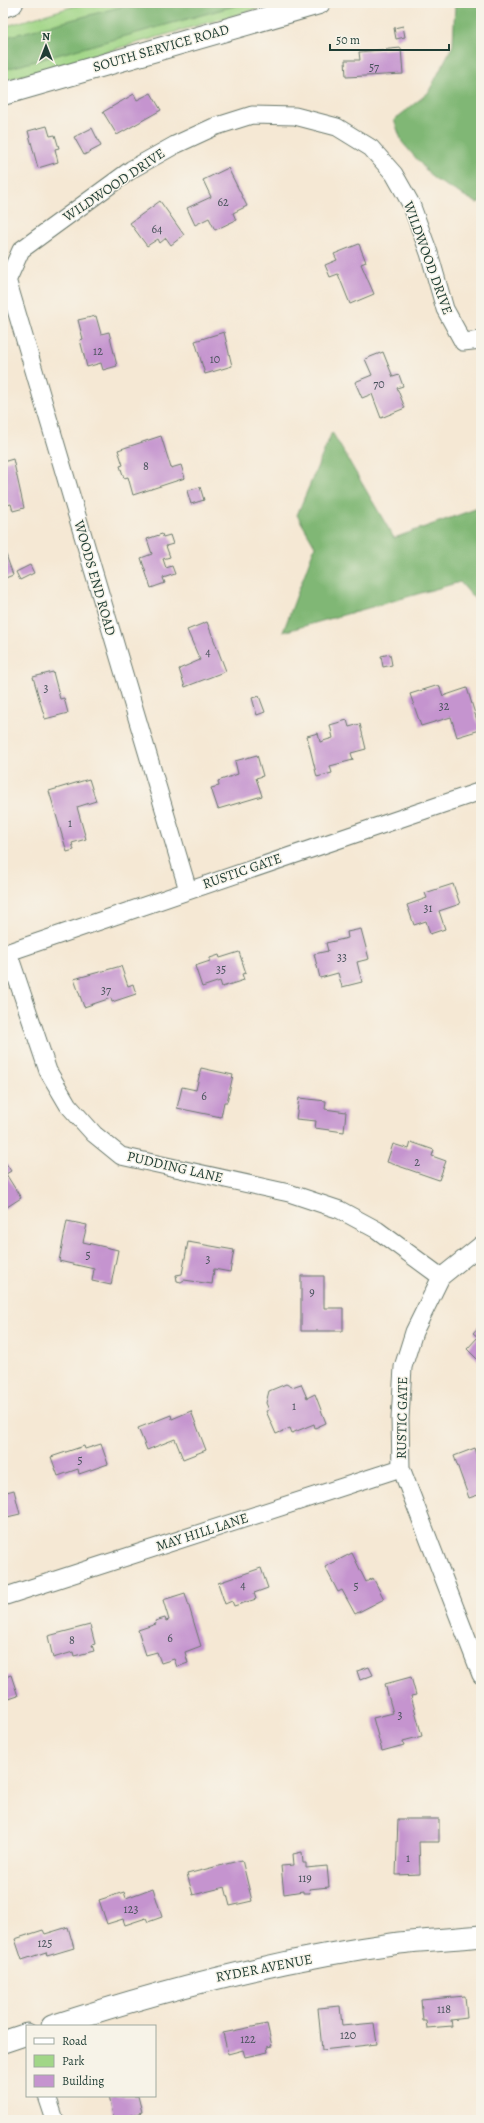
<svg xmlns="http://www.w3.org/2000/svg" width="484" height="2123" viewBox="0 0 484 2123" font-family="Alegreya,serif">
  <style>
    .green { fill: #a1d687; stroke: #608a5e }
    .forest { fill: #80b774; stroke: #507a54 }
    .building { fill: #c594cf }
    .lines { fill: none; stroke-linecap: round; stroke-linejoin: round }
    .minor-casing { stroke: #6a796c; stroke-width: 19 }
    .tertiary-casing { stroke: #6a796c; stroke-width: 23 }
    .secondary-casing { stroke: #6a796c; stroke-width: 24 }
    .motorway-casing { stroke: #6a796c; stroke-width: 24 }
    .minor { stroke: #fff; stroke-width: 17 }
    .tertiary { stroke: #fff; stroke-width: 21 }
    .secondary { stroke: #fff; stroke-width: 22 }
    .motorway { stroke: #fff; stroke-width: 22 }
    .labels { text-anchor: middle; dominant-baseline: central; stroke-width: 3; stroke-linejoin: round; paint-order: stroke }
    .number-label { font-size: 12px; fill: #48535b }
    .street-label { font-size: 14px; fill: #1f3d34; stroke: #f7f3e8 }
  </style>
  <rect width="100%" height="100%" fill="#f7f3e8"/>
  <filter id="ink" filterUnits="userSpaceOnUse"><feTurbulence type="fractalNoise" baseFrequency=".025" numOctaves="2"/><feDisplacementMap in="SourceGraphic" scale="8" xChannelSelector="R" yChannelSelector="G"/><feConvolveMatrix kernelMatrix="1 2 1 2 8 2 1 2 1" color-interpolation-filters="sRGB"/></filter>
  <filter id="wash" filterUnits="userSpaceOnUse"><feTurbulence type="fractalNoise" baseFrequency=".012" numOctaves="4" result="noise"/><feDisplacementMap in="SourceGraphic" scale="16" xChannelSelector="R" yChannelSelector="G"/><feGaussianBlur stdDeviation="0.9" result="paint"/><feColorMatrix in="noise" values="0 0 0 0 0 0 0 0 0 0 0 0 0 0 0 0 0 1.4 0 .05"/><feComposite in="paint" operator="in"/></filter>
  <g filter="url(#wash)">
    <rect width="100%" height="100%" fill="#f5e8d4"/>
    <path class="green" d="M 85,3 L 277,3 L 3,81 L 3,27 Z"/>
    <path class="forest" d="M 135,3 L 245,3 L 3,70 L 3,38 Z
      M 455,3 L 481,3 L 481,201 L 477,203 L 434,179 L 402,142 L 394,120 L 428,93 L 453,45 Z
      M 332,432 L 394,538 L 481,507 L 481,606 L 460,582 L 283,632 L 315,546 L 297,515 Z"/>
    <g id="blocks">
      <path class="building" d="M 403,26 L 405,37 L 396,39 L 394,28 Z
        M 401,48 L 403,74 L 346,77 L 345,60 L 360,60 L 359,52 Z
        M 151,93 L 161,110 L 117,135 L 103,112 L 134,94 L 137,100 Z
        M 47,126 L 50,136 L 55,135 L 59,148 L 55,149 L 58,162 L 38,168 L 28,131 Z
        M 92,128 L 101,146 L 84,155 L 74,137 Z
        M 228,168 L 247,206 L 233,213 L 236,220 L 215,230 L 209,218 L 195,225 L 187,208 L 211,197 L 203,180 Z
        M 160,201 L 184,235 L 171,245 L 166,238 L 160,243 L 158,239 L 147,246 L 130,223 Z
        M 359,244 L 366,262 L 361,264 L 374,294 L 350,304 L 338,274 L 330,277 L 325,265 L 337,260 L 334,254 Z
        M 96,316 L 101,334 L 109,332 L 117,366 L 103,370 L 101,363 L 87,367 L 80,340 L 83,339 L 78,320 Z
        M 224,332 L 232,366 L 205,374 L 195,341 Z
        M 383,352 L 393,377 L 399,375 L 403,386 L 397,388 L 405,408 L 381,418 L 372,394 L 362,398 L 355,382 L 372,375 L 365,359 Z
        M 161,436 L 171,468 L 181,465 L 185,478 L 133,495 L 128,477 L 124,478 L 120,466 L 123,465 L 118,450 Z
        M 13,459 L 24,508 L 13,511 L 11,504 L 3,506 L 3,462 Z
        M 200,487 L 204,500 L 191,504 L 187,491 Z
        M 162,534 L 163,537 L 170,535 L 173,544 L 166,546 L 170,557 L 163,559 L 166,568 L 172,566 L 175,574 L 163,578 L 165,583 L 151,588 L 141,558 L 152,554 L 147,539 Z
        M 3,546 L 13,575 L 3,579 Z
        M 30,565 L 34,573 L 20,580 L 16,572 Z
        M 207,622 L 226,671 L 185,687 L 179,669 L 200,660 L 187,630 Z
        M 390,654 L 392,665 L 383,667 L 381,656 Z
        M 53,672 L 60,699 L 64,698 L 68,713 L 45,719 L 33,677 Z
        M 439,685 L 443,696 L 467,688 L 480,730 L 457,737 L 451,717 L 421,726 L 410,694 Z
        M 259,696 L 265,712 L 257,715 L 252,698 Z
        M 347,720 L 349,727 L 360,724 L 366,749 L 351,753 L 353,760 L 330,766 L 332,773 L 317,777 L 307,736 L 318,733 L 320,742 L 333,738 L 330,725 Z
        M 257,755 L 263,776 L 256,778 L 262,796 L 218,809 L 211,788 L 219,786 L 218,781 L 238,774 L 235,761 Z
        M 89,779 L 96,801 L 77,807 L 86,839 L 72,843 L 74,850 L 67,852 L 49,791 Z
        M 453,884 L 460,904 L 439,911 L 445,929 L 430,934 L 426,921 L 414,925 L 407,905 L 427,898 L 425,893 Z
        M 361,929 L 369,959 L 357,962 L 362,982 L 342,987 L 338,973 L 320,978 L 314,954 L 328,951 L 326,943 L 348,938 L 347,932 Z
        M 239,952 L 246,973 L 242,974 L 244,980 L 222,987 L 220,981 L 202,987 L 195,966 L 210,961 L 210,958 L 219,955 L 220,958 Z
        M 121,966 L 128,986 L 133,984 L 136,994 L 112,1002 L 111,998 L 84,1007 L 74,979 Z
        M 201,1068 L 233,1075 L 227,1102 L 224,1102 L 221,1117 L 177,1108 L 182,1087 L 196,1090 Z
        M 299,1098 L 326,1101 L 325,1109 L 346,1112 L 344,1132 L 315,1128 L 316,1121 L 296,1119 Z
        M 411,1142 L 434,1150 L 432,1156 L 446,1161 L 439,1180 L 387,1162 L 393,1144 L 409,1149 Z
        M 3,1159 L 11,1171 L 6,1174 L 21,1198 L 4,1209 Z
        M 67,1221 L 87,1225 L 83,1242 L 118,1250 L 111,1285 L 92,1281 L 94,1269 L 59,1261 Z
        M 188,1242 L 234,1250 L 230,1272 L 214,1269 L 212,1284 L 184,1280 L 181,1282 L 177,1281 L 176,1275 L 182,1274 Z
        M 301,1276 L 324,1276 L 324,1308 L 343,1308 L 343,1331 L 301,1331 Z
        M 481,1324 L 481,1363 L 467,1349 L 478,1337 L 473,1333 Z
        M 286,1384 L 292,1387 L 301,1384 L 307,1398 L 315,1394 L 326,1423 L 315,1428 L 314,1424 L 292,1433 L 290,1428 L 276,1434 L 266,1411 L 269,1410 L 266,1403 L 269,1391 Z
        M 191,1411 L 206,1450 L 183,1459 L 175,1439 L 147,1450 L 138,1428 L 171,1415 L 172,1419 Z
        M 101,1444 L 108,1464 L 79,1474 L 78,1469 L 58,1476 L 51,1457 L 84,1446 L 85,1449 Z
        M 475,1448 L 477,1454 L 481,1452 L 481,1494 L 469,1498 L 454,1456 Z
        M 14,1490 L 20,1514 L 3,1518 L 3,1493 Z
        M 352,1553 L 366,1582 L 373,1578 L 384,1599 L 355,1614 L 342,1590 L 338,1592 L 325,1567 Z
        M 261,1568 L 268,1588 L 254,1593 L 256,1599 L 234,1606 L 232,1601 L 225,1604 L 218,1583 Z
        M 185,1593 L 201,1646 L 185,1652 L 188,1663 L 177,1667 L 174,1659 L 161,1663 L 157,1652 L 146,1655 L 138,1630 L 156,1624 L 155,1621 L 165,1618 L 166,1621 L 169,1620 L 163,1600 Z
        M 90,1625 L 95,1644 L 92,1645 L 94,1651 L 74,1656 L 73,1652 L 53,1658 L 48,1636 Z
        M 369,1667 L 373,1675 L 360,1680 L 357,1671 Z
        M 11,1675 L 18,1696 L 3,1701 L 3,1678 Z
        M 411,1677 L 416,1695 L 411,1696 L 422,1736 L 403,1741 L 404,1745 L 382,1751 L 373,1718 L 393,1713 L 385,1684 Z
        M 398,1819 L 439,1819 L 439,1842 L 419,1842 L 420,1874 L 396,1875 Z
        M 302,1852 L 303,1863 L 306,1863 L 306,1868 L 327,1866 L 329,1887 L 309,1889 L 310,1893 L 303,1893 L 303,1891 L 284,1894 L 281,1866 L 294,1865 L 293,1854 Z
        M 242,1860 L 252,1901 L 230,1906 L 225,1887 L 193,1895 L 187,1874 Z
        M 153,1888 L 162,1917 L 148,1922 L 146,1918 L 125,1925 L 123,1919 L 107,1924 L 99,1900 L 124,1892 L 126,1898 Z
        M 68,1927 L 74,1948 L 47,1956 L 46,1952 L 22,1960 L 15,1939 L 43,1930 L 45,1934 Z
        M 465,1996 L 467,2018 L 451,2020 L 452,2026 L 427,2028 L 426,2021 L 423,2021 L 421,2000 Z
        M 340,2006 L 342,2026 L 374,2023 L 377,2044 L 322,2050 L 318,2008 Z
        M 267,2024 L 272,2046 L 267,2047 L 268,2052 L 245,2057 L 243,2050 L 228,2054 L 223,2033 Z
        M 109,2096 L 138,2096 L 142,2112 L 114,2120 Z"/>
    </g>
  </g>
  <g filter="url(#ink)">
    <use href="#blocks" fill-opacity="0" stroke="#6a796c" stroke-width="1"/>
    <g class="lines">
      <g class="minor-casing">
        <path id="minor" d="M 6,276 L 188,890
          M 3,290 L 21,250 L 132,169 L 175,145 L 214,127 L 252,115 L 295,116 L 337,127 L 371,148 L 394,174 L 411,204 L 429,253 L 445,309 L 463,342 L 481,340
          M 8,952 L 48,1071 L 68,1105 L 94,1134 L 121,1156 L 289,1193 L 340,1210 L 377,1230 L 441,1277
          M 3,954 L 481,791
          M 481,1245 L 441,1277 L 414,1332 L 403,1367 L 400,1419 L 401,1468 L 481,1675
          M 3,1597 L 401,1468
          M 47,2096 L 55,2120"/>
      </g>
      <g class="tertiary-casing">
        <path id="tertiary" d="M 52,2026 C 165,1989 281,1959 399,1943 C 426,1940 454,1939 481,1936
          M 3,2042 L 27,2034"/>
      </g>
      <g class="secondary-casing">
        <path id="secondary" d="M 3,94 L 319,3"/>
      </g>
      <g class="motorway-casing">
        <path id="motorway" d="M 3,6 L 12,3"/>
      </g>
      <use href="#minor" class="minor"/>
      <use href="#tertiary" class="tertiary"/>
      <use href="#secondary" class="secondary"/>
      <use href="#motorway" class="motorway"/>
    </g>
  </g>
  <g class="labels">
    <g class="number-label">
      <text x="374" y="67">57</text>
      <text x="223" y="202">62</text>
      <text x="157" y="229">64</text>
      <text x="98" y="351">12</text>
      <text x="215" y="359">10</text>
      <text x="379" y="384">70</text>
      <text x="146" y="466">8</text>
      <text x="208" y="652">4</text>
      <text x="46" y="688">3</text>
      <text x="444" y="706">32</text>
      <text x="70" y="823">1</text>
      <text x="428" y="908">31</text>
      <text x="342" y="957">33</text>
      <text x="221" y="969">35</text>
      <text x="106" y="990">37</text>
      <text x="204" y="1096">6</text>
      <text x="417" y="1162">2</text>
      <text x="88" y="1255">5</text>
      <text x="208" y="1259">3</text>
      <text x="312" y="1292">9</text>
      <text x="294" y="1406">1</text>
      <text x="80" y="1460">5</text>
      <text x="243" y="1585">4</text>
      <text x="356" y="1586">5</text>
      <text x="170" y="1638">6</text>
      <text x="72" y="1640">8</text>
      <text x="400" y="1715">3</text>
      <text x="408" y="1858">1</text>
      <text x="305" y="1878">119</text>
      <text x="131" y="1909">123</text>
      <text x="45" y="1943">125</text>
      <text x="444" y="2009">118</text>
      <text x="348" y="2035">120</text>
      <text x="248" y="2039">122</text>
    </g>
    <g class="street-label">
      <text transform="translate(161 48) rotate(-16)">SOUTH SERVICE ROAD</text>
      <text transform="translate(114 185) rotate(-34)">WILDWOOD DRIVE</text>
      <text transform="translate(428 258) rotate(70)">WILDWOOD DRIVE</text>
      <text transform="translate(95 578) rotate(74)">WOODS END ROAD</text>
      <text transform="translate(242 871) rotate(-19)">RUSTIC GATE</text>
      <text transform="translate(175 1167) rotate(13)">PUDDING LANE</text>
      <text transform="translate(402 1418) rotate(-89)">RUSTIC GATE</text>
      <text transform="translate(202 1532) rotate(-18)">MAY HILL LANE</text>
      <text transform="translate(264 1968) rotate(-11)">RYDER AVENUE</text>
    </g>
  </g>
  <rect width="484" height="2123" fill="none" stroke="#f7f3e8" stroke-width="16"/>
  <rect x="26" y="2025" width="130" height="72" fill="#f7f3e8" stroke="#a1aaa0"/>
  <rect x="34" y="2038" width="20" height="6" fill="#ffffff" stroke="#a1aaa0"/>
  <text x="62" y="2045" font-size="12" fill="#1f3d34">Road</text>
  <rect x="34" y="2055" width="20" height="12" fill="#a1d687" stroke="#a1aaa0"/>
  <text x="62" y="2065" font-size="12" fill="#1f3d34">Park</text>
  <rect x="34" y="2075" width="20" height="12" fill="#c594cf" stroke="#a1aaa0"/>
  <text x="62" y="2085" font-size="12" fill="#1f3d34">Building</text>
  <g transform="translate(46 46)" stroke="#f7f3e8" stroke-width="3" paint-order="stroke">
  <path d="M0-3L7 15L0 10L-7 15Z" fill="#1f3d34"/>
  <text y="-6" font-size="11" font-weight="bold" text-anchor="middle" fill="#1f3d34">N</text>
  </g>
  <path d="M330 44v6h119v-6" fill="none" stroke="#1f3d34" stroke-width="2"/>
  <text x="336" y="44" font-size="12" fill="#1f3d34" stroke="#f7f3e8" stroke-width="3" paint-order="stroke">50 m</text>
</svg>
